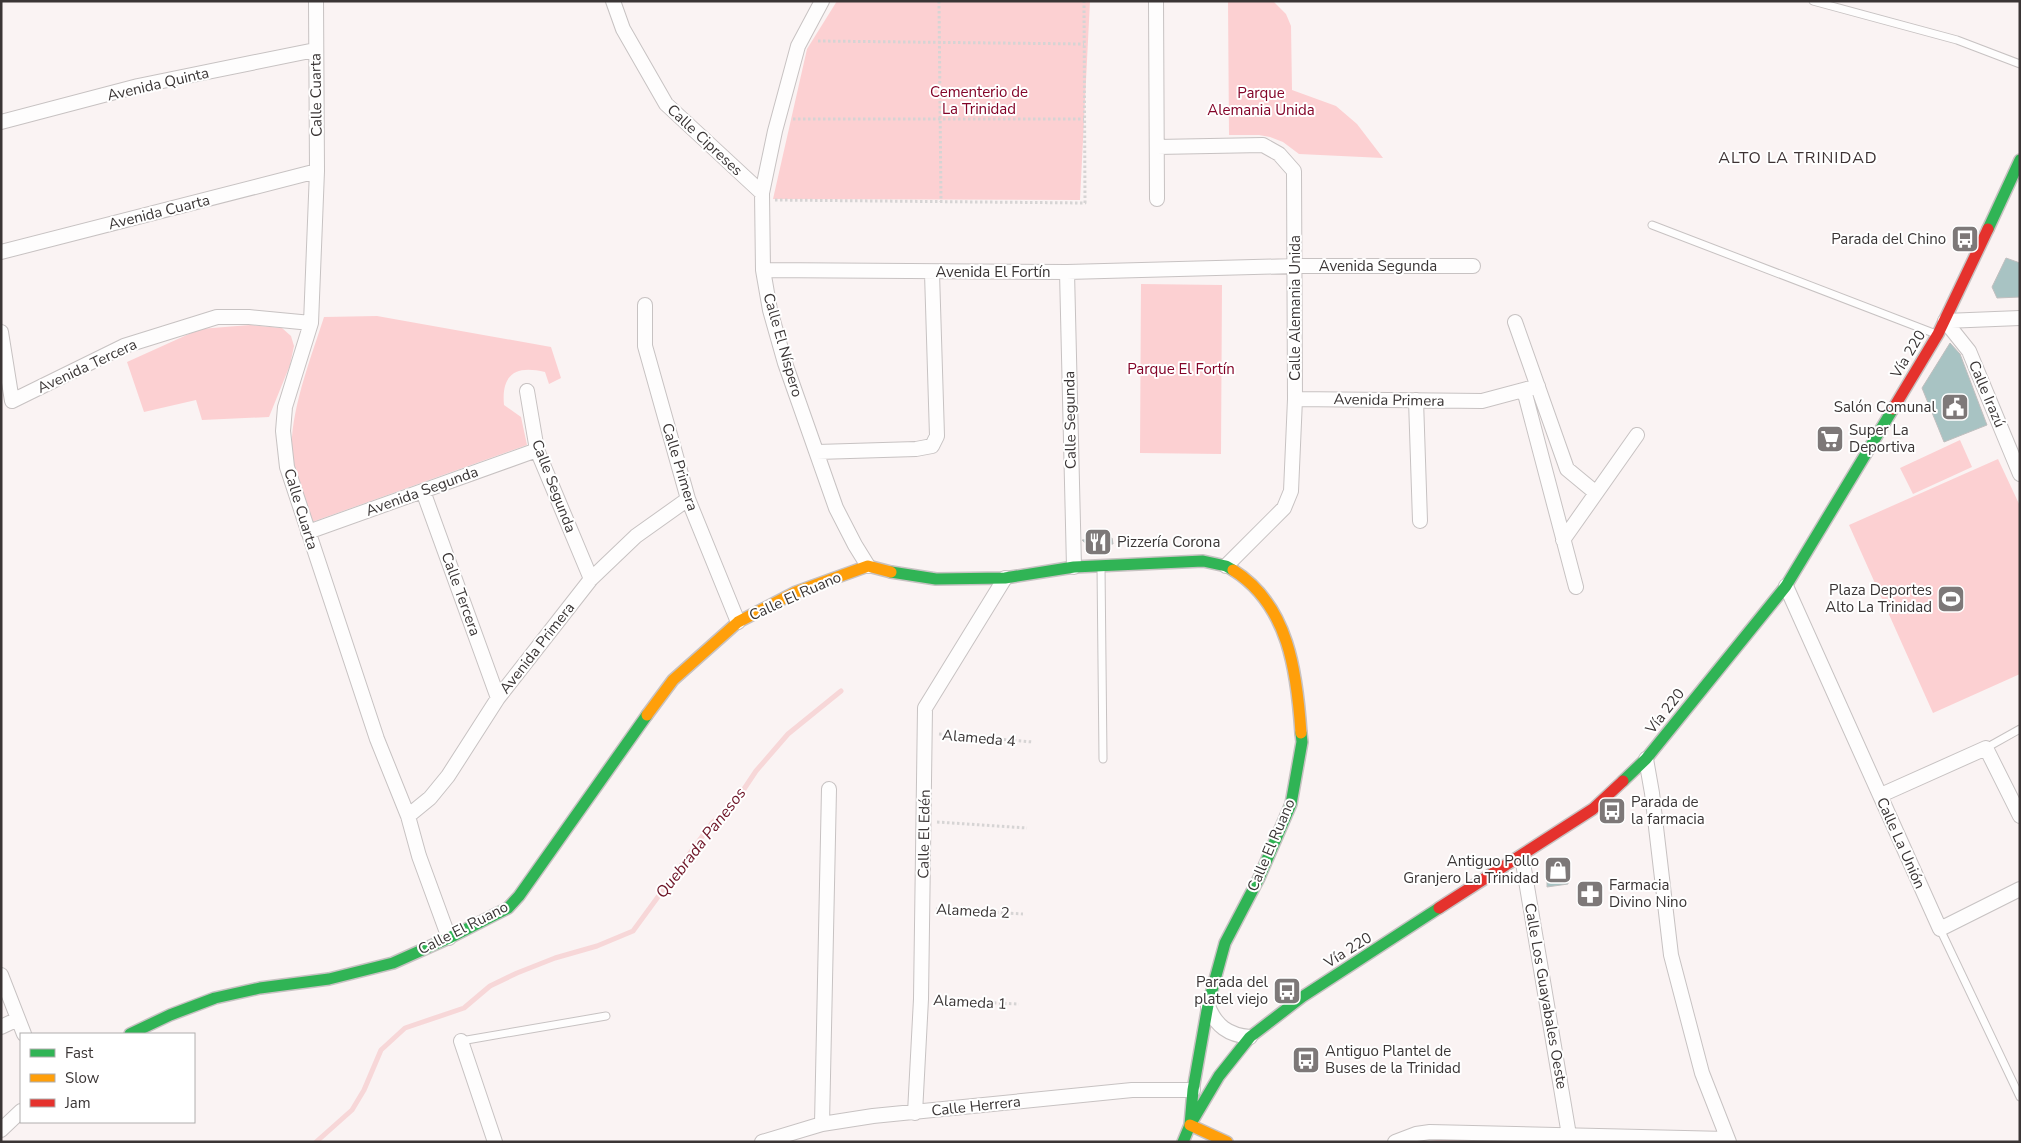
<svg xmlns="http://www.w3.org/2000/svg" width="2021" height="1143" viewBox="0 0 2021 1143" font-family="'Nunito Sans',sans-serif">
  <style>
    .green { fill: #fcd0d2 }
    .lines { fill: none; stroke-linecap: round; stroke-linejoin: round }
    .stream { stroke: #f7d7d8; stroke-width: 5 }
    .building { fill: #a8c3c3; stroke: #c0bfbf }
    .lane-casing { stroke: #c7c2c2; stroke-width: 9 }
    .street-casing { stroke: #c7c2c2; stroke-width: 16 }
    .fast-casing { stroke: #c7c2c2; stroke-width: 14 }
    .slow-casing { stroke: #c7c2c2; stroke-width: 14 }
    .jam-casing { stroke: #c7c2c2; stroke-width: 14 }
    .path { stroke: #d6d4d4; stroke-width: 3; stroke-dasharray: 2.5 2.5; stroke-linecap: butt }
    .lane { stroke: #fefdfd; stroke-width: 7 }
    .street { stroke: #fefdfd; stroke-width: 14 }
    .fast { stroke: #30b455; stroke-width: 11 }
    .slow { stroke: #ff9f0a; stroke-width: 11 }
    .jam { stroke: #e5322d; stroke-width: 11 }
    .labels { text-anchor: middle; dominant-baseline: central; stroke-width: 4; stroke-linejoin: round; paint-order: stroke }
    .street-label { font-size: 15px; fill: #3a3535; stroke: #fff }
    .park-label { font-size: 15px; fill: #830428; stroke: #fff }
    .poi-label { font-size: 15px; fill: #3a3535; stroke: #fff; text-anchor: end }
    .neighbourhood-label { font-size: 16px; letter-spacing: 1px; fill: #3d3334; stroke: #fff }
    .water-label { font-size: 16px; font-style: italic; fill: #6d1426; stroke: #fff }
  </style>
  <rect width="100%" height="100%" fill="#faf3f3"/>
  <path class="green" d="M 837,1 L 1090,1 L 1080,200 L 773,199 L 807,49 Z
    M 1228,1 L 1273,1 L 1286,14 L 1291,26 L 1292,90 L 1336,106 L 1357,124 L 1383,158 L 1299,154 L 1283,142 L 1270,137 L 1259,135 L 1229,135 Z
    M 1141,284 L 1222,285 L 1221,454 L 1140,453 Z
    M 377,316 L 551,347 L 561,378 L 549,384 L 545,372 C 517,365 501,373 504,405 L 521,417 L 527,445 L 312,522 C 306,502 296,480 293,459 C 286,421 312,355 324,317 Z
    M 250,325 L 282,328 L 291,336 L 294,346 L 290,365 L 269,417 L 202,420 L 196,400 L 144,412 L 127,362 L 200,329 Z
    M 1960,440 L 1972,467 L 1913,494 L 1900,468 Z
    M 1998,459 L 2020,506 L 2020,674 L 1933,713 L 1849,525 Z
    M 1458,1137 L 1491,1139 L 1490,1142 L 1423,1142 Z"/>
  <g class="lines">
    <path class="stream" d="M 316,1142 L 352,1110 L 364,1090 L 381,1050 L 405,1028 L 464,1008 L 490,986 L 517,973 L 555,958 L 597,946 L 633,931 L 712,823 L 732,807 L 756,771 L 788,734 L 841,691"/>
  </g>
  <path class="building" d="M 2006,258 L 2020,263 L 2020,297 L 1997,298 L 1992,287 Z
    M 1950,343 L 1960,354 L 1987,425 L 1944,442 L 1922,388 Z
    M 1112,538 L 1113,544 L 1087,545 L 1082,540 Z
    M 1566,859 L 1568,884 L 1547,887 L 1547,873 L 1550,866 L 1558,861 Z"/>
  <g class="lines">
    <g class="lane-casing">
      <path id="lane" d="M 1813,1 L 1957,40 L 2020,64
        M 1652,225 L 1936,334
        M 1101,566 L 1103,759
        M 1986,748 L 2020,729
        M 1940,929 L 2020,1097
        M 461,1041 L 606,1016"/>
    </g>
    <g class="street-casing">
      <path id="street" d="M 316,1 L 317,171 L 311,323 L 285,407 L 283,431 L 287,467 L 377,739 L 408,816 L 419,856 L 449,938
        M 613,1 L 623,29 L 666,104 L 762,193
        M 822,1 L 798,46 L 775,131 L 762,193 L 763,270 L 770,310 L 785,363 L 836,508 L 855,545 L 868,566
        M 1156,1 L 1157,199
        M 1,122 L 138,86 L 315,50
        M 1157,147 L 1263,145 L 1279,154 L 1294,171 L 1295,399 L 1291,491 L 1284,508 L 1226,566
        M 1,252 L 317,171
        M 763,270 L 1067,272 L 1295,266 L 1473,266
        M 1067,272 L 1074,567
        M 645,305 L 645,346 L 688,499 L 738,622
        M 1945,321 L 1969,351 L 2020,474
        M 1945,321 L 2020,318
        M 1515,322 L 1567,469 L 1596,493
        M 1,332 L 12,401 L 124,346 L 217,317 L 249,317 L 311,323
        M 1524,390 L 1576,587
        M 527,391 L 537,450 L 591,579
        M 1295,399 L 1482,401 L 1538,386
        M 1416,400 L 1420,521
        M 817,452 L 916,449 L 932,446 L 937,436 L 932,273
        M 423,491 L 498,698
        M 308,532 L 537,450
        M 1563,540 L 1637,435
        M 1786,586 L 1940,929 L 2020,889
        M 1646,759 L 1652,793 L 1671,955 L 1702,1073 L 1729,1142
        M 1881,795 L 1986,748 L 2020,816
        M 408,816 L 430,798 L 448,776 L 498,698 L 591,579 L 636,536 L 688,499
        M 1522,857 L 1569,1135
        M 1,975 L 24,1034
        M 1208,1006 C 1216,1026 1228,1035 1250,1037
        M 1,1027 L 18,1019
        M 461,1041 L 495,1142
        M 915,1113 L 921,999 L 925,708 L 1005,578
        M 822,1124 L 829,789
        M 1,1130 L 21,1111
        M 762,1142 L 822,1124 L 873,1116 L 1132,1090 L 1193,1090
        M 1395,1142 L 1416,1134 L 1430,1132 L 1727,1139"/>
    </g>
    <g class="fast-casing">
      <path id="fast" d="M 1988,229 L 2020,160
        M 891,572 L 936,579 L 1005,578 L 1074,567 L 1203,561 L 1226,566 L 1233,570
        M 1623,781 L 1646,759 L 1786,586 L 1893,409
        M 130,1034 L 170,1015 L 215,998 L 260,988 L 329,979 L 393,963 L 449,938 L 508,908 L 519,896 L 647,715
        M 1190,1125 L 1193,1090 L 1208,1005 L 1225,943 L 1259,878 L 1291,804 L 1302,742 L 1301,733
        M 1183,1142 L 1190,1125 L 1219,1076 L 1250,1037 L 1302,997 L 1439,908"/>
    </g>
    <g class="slow-casing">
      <path id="slow" d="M 1233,570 C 1289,605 1297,673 1301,733
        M 647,715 L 673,680 L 738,622 L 796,592 L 868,566 L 891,572
        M 1190,1125 L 1227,1142"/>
    </g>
    <g class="jam-casing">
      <path id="jam" d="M 1893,409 L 1938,334 L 1988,229
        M 1439,908 L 1593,809 L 1623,781"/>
    </g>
    <path class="path" d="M 939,1 L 941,202
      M 818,41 L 1084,44
      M 793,119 L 1084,119
      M 775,200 L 1085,203 L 1084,1
      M 939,734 L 1033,742
      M 937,822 L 1027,828
      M 936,909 L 1023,914
      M 934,1000 L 1019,1004"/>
    <use href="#lane" class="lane"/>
    <use href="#street" class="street"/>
    <use href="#fast" class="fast"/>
    <use href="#slow" class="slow"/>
    <use href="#jam" class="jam"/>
  </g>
  <defs>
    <g id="bus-square" transform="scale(1.4375)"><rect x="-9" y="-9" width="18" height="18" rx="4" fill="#7d7878" stroke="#fff"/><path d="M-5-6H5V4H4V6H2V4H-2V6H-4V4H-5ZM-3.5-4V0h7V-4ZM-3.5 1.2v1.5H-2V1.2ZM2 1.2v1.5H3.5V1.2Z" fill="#fff"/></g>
    <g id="civic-square" transform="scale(1.4375)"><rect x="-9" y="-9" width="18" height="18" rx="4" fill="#7d7878" stroke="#fff"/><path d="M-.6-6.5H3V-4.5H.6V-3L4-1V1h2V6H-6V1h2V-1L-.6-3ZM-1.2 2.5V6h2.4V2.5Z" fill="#fff"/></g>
    <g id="supermarket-square" transform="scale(1.4375)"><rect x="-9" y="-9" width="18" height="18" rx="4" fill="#7d7878" stroke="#fff"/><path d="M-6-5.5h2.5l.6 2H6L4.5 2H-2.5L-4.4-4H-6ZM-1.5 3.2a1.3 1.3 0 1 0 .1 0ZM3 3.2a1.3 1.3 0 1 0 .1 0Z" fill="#fff"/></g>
    <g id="restaurant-square" transform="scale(1.4375)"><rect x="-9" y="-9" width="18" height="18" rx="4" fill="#7d7878" stroke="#fff"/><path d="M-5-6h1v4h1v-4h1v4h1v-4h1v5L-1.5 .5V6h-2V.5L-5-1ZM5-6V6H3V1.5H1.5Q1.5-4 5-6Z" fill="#fff"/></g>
    <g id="stadium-square" transform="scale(1.4375)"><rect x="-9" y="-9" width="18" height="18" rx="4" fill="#7d7878" stroke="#fff"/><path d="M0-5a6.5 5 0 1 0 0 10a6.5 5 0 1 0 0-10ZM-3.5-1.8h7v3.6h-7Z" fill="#fff"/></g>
    <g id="shop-square" transform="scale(1.4375)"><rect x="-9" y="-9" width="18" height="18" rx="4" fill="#7d7878" stroke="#fff"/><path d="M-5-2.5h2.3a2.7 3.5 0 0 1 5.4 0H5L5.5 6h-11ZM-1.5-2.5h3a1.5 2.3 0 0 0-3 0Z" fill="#fff"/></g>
    <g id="pharmacy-square" transform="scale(1.4375)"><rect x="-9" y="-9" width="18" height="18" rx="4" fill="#7d7878" stroke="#fff"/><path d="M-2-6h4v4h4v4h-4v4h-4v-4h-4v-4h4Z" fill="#fff"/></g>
  </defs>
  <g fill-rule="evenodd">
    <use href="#bus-square" x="1965" y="239"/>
    <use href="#civic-square" x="1955" y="407"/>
    <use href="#supermarket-square" x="1830" y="439"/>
    <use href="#restaurant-square" x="1098" y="542"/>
    <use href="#stadium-square" x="1951" y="599"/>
    <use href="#bus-square" x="1612" y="811"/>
    <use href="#shop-square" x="1558" y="870"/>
    <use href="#pharmacy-square" x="1590" y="894"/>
    <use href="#bus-square" x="1287" y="991"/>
    <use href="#bus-square" x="1306" y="1060"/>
  </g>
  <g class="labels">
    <g class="street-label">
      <text transform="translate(158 84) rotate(-13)">Avenida Quinta</text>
      <text transform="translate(316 95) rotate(-91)">Calle Cuarta</text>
      <text transform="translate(705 140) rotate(43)">Calle Cipreses</text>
      <text transform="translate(159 212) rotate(-14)">Avenida Cuarta</text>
      <text x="1378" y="266">Avenida Segunda</text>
      <text x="993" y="272">Avenida El Fortín</text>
      <text transform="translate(1295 308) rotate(-90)">Calle Alemania Unida</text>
      <text transform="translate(783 345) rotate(74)">Calle El Níspero</text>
      <text transform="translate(1908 354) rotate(-59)">Vía 220</text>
      <text transform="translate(87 366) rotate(-25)">Avenida Tercera</text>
      <text transform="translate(1987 394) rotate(67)">Calle Irazú</text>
      <text transform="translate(1389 400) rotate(1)">Avenida Primera</text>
      <text transform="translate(1070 420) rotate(-91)">Calle Segunda</text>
      <text transform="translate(680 467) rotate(73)">Calle Primera</text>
      <text transform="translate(554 486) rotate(69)">Calle Segunda</text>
      <text transform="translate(422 491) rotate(-20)">Avenida Segunda</text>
      <text transform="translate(301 509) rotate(73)">Calle Cuarta</text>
      <text transform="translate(461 594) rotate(70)">Calle Tercera</text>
      <text transform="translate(795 596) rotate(-24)">Calle El Ruano</text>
      <text transform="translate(537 648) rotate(-52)">Avenida Primera</text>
      <text transform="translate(1665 711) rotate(-52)">Vía 220</text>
      <text transform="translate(979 738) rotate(5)">Alameda 4</text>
      <text transform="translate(924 834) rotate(-89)">Calle El Edén</text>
      <text transform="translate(1901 843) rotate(66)">Calle La Unión</text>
      <text transform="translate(1271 845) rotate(-67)">Calle El Ruano</text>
      <text transform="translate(973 911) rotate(3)">Alameda 2</text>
      <text transform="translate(463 928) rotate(-27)">Calle El Ruano</text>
      <text transform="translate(1348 950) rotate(-32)">Vía 220</text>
      <text transform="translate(1546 996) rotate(80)">Calle Los Guayabales Oeste</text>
      <text transform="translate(970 1002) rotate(3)">Alameda 1</text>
      <text transform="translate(976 1106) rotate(-6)">Calle Herrera</text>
    </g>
    <g class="park-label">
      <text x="979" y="92">Cementerio de<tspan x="979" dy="17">La Trinidad</tspan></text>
      <text x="1261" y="93">Parque<tspan x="1261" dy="17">Alemania Unida</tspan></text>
      <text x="1181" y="369">Parque El Fortín</text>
    </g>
    <g class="poi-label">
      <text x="1946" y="239">Parada del Chino</text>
      <text x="1936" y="407">Salón Comunal</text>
      <text x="1849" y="430" text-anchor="start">Super La<tspan x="1849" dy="17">Deportiva</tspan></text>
      <text x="1117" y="542" text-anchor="start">Pizzería Corona</text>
      <text x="1932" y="590">Plaza Deportes<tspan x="1932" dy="17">Alto La Trinidad</tspan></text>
      <text x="1631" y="802" text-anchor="start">Parada de<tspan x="1631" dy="17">la farmacia</tspan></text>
      <text x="1539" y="861">Antiguo Pollo<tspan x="1539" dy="17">Granjero La Trinidad</tspan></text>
      <text x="1609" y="885" text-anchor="start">Farmacia<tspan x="1609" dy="17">Divino Nino</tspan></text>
      <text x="1268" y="982">Parada del<tspan x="1268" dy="17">platel viejo</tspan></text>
      <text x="1325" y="1051" text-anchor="start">Antiguo Plantel de<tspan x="1325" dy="17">Buses de la Trinidad</tspan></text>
    </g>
    <g class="neighbourhood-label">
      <text x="1798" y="158">ALTO LA TRINIDAD</text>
    </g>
    <g class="water-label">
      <text transform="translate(701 843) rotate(-52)">Quebrada Panesos</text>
    </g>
  </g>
  <rect width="2021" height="1143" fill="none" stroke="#3a3535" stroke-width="5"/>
  <rect x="20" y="1033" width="175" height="90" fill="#ffffff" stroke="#b0aeae"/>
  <rect x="30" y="1049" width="25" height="8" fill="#30b455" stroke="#b0aeae"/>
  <text x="65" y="1058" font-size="15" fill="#3a3535">Fast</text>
  <rect x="30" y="1074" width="25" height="8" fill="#ff9f0a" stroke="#b0aeae"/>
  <text x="65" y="1083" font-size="15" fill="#3a3535">Slow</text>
  <rect x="30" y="1099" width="25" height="8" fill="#e5322d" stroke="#b0aeae"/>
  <text x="65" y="1108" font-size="15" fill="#3a3535">Jam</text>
</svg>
